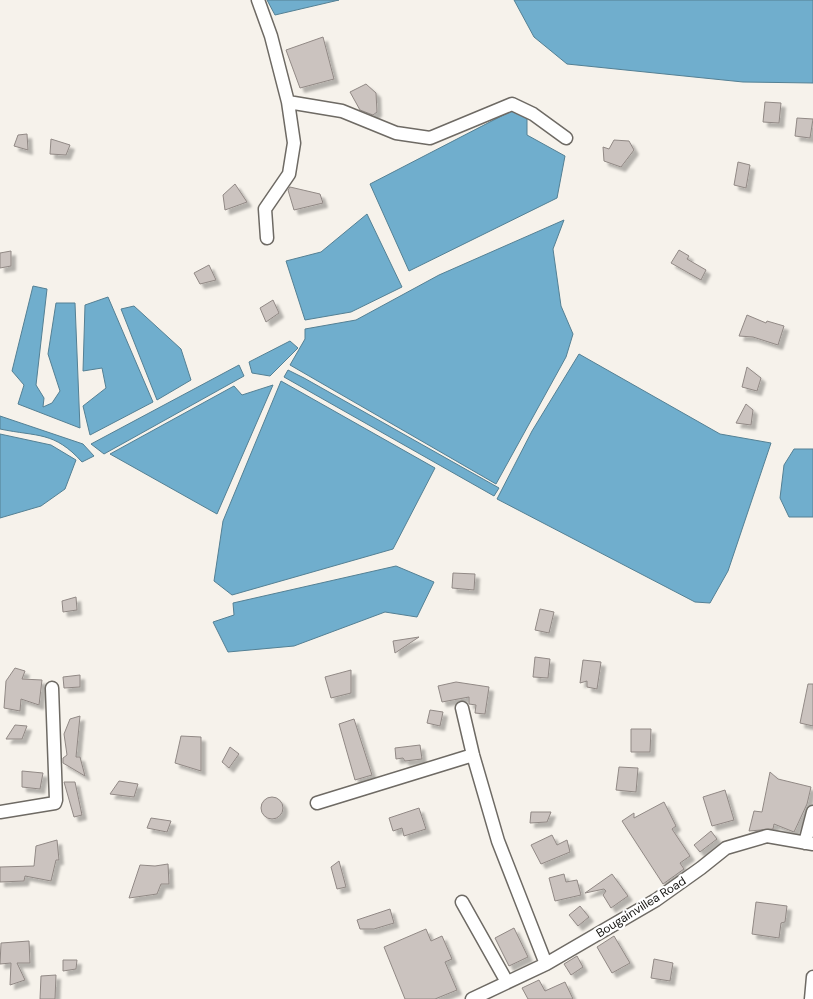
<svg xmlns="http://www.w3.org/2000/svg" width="813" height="999" viewBox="0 0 813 999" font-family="'DM Sans',sans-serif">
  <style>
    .water { fill: #70aecd; stroke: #548094 }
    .building { fill: #cbc3bf; stroke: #918985; filter: url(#shadow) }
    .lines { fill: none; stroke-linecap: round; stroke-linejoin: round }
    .street-casing { stroke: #6e6a64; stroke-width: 15 }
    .street { stroke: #fff; stroke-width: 12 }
    .labels { text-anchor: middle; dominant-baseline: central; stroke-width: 4.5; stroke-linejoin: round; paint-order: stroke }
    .street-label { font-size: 12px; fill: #141310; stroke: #fff }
  </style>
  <defs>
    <filter id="shadow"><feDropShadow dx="4.5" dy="4.5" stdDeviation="1" flood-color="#0004"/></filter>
  </defs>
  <rect width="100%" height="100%" fill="#f6f2eb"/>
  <path class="water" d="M 267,0 L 339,0 L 275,15 Z
    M 514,0 L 813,0 L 813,83 L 743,82 L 567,64 L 534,37 Z
    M 517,108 L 527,115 L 527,135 L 565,156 L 557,198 L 409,271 L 370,184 Z
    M 367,214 L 402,287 L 351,312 L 305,320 L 286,261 L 321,252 Z
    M 564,220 L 553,249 L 561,306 L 573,334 L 566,357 L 496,484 L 290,365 L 305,339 L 305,329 L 356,320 L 439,275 Z
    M 33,286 L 47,289 L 36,385 L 44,398 L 43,407 L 52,403 L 60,391 L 48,354 L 56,303 L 75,303 L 80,428 L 18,404 L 24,385 L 12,371 Z
    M 108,297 L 153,402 L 90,435 L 83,406 L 106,388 L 102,368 L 83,371 L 85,305 Z
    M 134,306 L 181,349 L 191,380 L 157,400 L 121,309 Z
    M 290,341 L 298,348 L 270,376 L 252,373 L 249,362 Z
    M 579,354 L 720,434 L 771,443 L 728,571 L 710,603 L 695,602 L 497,499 L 532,431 Z
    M 239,365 L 244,376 L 104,454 L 91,444 Z
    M 288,370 L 304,378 L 499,488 L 494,496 L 284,377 Z
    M 281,381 L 435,468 L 393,549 L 232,595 L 214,581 L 223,521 Z
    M 273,385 L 217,514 L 110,454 L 234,386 L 242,395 Z
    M 0,416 L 83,444 L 94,456 L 82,462 C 54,431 38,437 0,429 Z
    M 0,434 L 51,445 L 76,460 L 65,489 L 41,506 L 0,518 Z
    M 794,449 L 813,449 L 813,517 L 789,517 L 780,498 L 784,465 Z
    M 396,566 L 434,582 L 417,617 L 385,612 L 294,646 L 228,652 L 213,622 L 234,615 L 233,603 Z"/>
  <path class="building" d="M 323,37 L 334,79 L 300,88 L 286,50 Z
    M 366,84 L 376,93 L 377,112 L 373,115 L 360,110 L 350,92 Z
    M 765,102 L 781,103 L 779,123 L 763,122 Z
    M 797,118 L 813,119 L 810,138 L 795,136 Z
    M 27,134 L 28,150 L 14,146 L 18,135 Z
    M 51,139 L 70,145 L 66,155 L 50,154 Z
    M 614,140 L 629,141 L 634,150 L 621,167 L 604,161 L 603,147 L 609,149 Z
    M 738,162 L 750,165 L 746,188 L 734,185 Z
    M 235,184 L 247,202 L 225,210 L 223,195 Z
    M 290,187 L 320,194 L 323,203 L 294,210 L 288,190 Z
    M 679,250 L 689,256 L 687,259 L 706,270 L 701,280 L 671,263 Z
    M 11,251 L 11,266 L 0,268 L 0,253 Z
    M 209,265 L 216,280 L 200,284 L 194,273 Z
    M 273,300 L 279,313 L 266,322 L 260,308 Z
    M 747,315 L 766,323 L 767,321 L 784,326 L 778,345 L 753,337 L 739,336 Z
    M 747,367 L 761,378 L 757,391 L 742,387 Z
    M 746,404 L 753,410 L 751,425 L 736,423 Z
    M 453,573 L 475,574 L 474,590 L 452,588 Z
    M 76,597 L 77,610 L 63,612 L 62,601 Z
    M 540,609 L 554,612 L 549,633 L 535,630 Z
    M 419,637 L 395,653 L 393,641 Z
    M 535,657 L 550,659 L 548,678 L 533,677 Z
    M 583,660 L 601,662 L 597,689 L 587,687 L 587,681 L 580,683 Z
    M 15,668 L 25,671 L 22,679 L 42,680 L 39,705 L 21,699 L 20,711 L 4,708 L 6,681 Z
    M 351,670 L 351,693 L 331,698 L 325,677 Z
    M 80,675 L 80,687 L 64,688 L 63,677 Z
    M 456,682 L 489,687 L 485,714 L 475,713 L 476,705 L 469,704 L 469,697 L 442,702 L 438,686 Z
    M 808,684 L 813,684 L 813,726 L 800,723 Z
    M 430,710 L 443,712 L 440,726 L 427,723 Z
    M 80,716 L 76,757 L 80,757 L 85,776 L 63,763 L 63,758 L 67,755 L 64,734 L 70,719 Z
    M 354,719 L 372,775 L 355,780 L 339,724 Z
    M 15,725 L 27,726 L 22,739 L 6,739 Z
    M 631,729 L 651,729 L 650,752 L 631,752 Z
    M 181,736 L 201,737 L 201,771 L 175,763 Z
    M 420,745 L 422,759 L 405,761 L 403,758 L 396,759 L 395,748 Z
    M 230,747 L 239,754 L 229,768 L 222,762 Z
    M 619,767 L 638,768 L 636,792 L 616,790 Z
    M 22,771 L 43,773 L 40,789 L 22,787 Z
    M 770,772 L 778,779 L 811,787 L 807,804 L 794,832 L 774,824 L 773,829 L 749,831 L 754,811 L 762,812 Z
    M 119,781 L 138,784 L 134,797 L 110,794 Z
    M 64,782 L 75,782 L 82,815 L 74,817 Z
    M 725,790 L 734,820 L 712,826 L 703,797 Z
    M261 808a11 11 0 1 1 22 0a11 11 0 1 1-22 0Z
    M 664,802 L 676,826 L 672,829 L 690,856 L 680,863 L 684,869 L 663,884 L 622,821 L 634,813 L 634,818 Z
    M 419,808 L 426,829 L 404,836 L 402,828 L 393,831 L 389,818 Z
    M 531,812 L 551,812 L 547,822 L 530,823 Z
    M 151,818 L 171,821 L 167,832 L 147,828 Z
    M 711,831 L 717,839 L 700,852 L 694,845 Z
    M 552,835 L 557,845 L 567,840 L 570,852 L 541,864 L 531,845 Z
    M 57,840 L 59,860 L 56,860 L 51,881 L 25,876 L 24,881 L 0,882 L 0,867 L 34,866 L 36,846 Z
    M 339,861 L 346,887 L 337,889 L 331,867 Z
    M 168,864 L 169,884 L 161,884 L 157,894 L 129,898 L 140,865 L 155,866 Z
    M 564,874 L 566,882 L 577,880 L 581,895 L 555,901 L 549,878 Z
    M 612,874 L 628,896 L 611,908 L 603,895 L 606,891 L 604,889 L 585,893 Z
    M 756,902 L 787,906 L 785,922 L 781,923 L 779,938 L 752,934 Z
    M 580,906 L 589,917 L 578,926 L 569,915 Z
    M 390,909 L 394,923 L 374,929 L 360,929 L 357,920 Z
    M 514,928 L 528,957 L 509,966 L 495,938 Z
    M 426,929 L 431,941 L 442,936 L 452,959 L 445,962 L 457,990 L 435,999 L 405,999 L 384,947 Z
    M 614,936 L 630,963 L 612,973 L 597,947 Z
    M 29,941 L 30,963 L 17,963 L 25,980 L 10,985 L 11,963 L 0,964 L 1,943 Z
    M 577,956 L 583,967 L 571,975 L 564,964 Z
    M 654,959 L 673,963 L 670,981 L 651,978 Z
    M 63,960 L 77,960 L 76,969 L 63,971 Z
    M 56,975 L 55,999 L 40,999 L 41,976 Z
    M 539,980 L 545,991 L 565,982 L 573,999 L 528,999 L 522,988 Z"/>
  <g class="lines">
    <g class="street-casing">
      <path id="street" d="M 258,0 L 271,36 L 288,102 L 294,143 L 289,174 L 265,209 L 267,238
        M 288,102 L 342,111 L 396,133 L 430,138 L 512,104 L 533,114 L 566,138
        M 462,708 L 473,755 L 498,841 L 546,964
        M 317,803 L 473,755
        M 0,812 L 55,803 L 56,800 L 52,688
        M 805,843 L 813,812
        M 462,902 L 507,982
        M 472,999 L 546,964 L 656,900 L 701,868 L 726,848 L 767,836 L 813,844
        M 811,999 L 813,977"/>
    </g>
    <use href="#street" class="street"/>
  </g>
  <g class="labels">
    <g class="street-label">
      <text transform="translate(641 907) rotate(-32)">Bougainvillea Road</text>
    </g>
  </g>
</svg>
